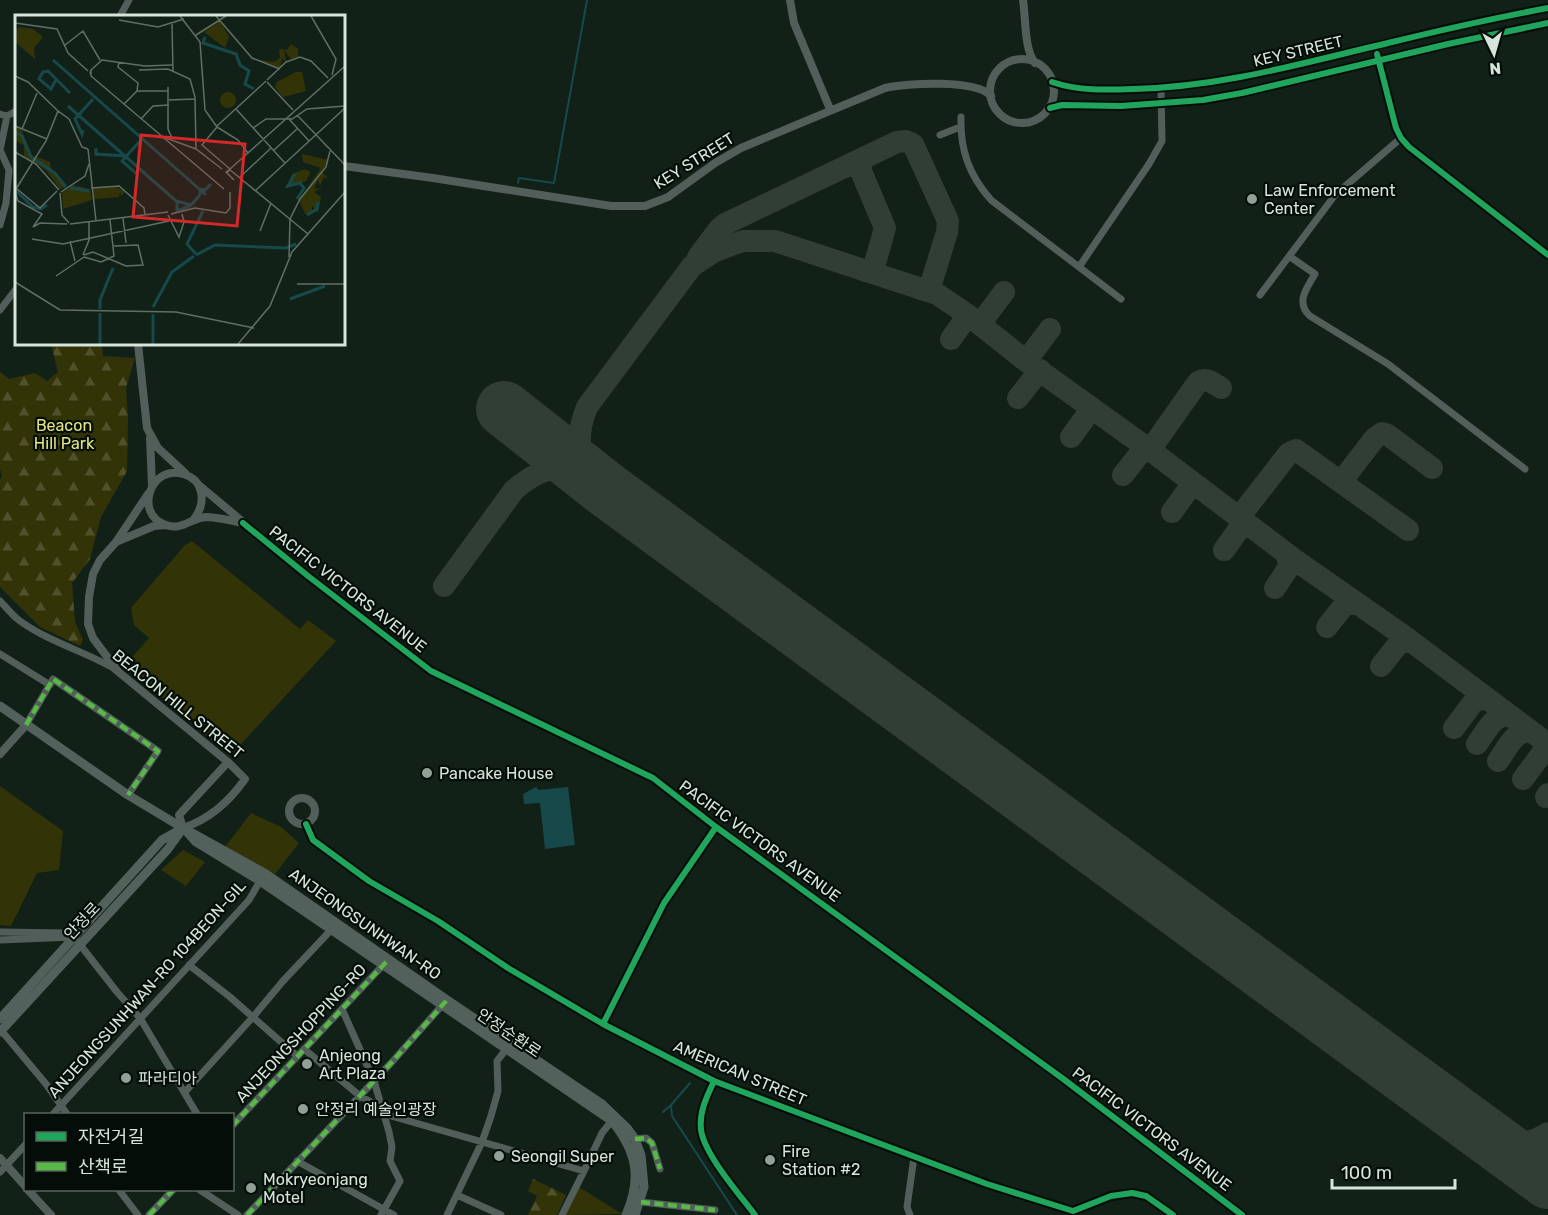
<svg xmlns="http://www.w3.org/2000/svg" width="1548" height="1215" viewBox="0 0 1548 1215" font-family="Rubik,'Noto Sans KR',sans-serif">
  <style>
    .green { fill: #333308 }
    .forest { fill: url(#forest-firs) }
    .water { fill: #17494b }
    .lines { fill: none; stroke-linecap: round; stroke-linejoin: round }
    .stream { stroke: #17494b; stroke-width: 2 }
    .taxiway { stroke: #303e36; stroke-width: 22 }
    .runway { stroke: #303e36; stroke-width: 56 }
    .minor { stroke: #525e5a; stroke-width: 7 }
    .tertiary { stroke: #525e5a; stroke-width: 8 }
    .secondary { stroke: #53615c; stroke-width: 9 }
    .quiet { stroke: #58b947; stroke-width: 4.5; stroke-dasharray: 9 4.5; stroke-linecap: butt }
    .cycleway-casing { stroke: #040d07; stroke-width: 10 }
    .cycleway { stroke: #20a55d; stroke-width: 6 }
    .poi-dot { fill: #91a096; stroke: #040d07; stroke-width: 2 }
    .labels { text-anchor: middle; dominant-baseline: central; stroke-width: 4.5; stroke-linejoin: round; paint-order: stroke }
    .street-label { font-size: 16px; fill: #d6e5da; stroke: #040d07 }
    .poi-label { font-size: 16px; fill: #d6e5da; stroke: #040d07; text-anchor: start }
    .park-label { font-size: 16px; fill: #e7e583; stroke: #040d07 }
    .inset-river { fill: none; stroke: #17494b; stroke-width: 3 }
    .inset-road { fill: none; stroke: #606f66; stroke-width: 1.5 }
    .view { fill: #d62828; fill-opacity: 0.15; stroke: #d62828; stroke-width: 3 }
    .inset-edge { fill: none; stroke: #d6e5da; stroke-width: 3 }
  </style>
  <defs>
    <pattern id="forest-firs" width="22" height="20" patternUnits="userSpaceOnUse" patternTransform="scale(1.5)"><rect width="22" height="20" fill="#333308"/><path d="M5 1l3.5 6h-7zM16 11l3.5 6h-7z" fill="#50502b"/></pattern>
  </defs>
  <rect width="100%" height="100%" fill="#122118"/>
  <path class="green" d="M 192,541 L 300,629 L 308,620 L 336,641 L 230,756 L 125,665 L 149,638 L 134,625 L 131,608 L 185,545 Z
    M 0,786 L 63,831 L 59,870 L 37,873 L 11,926 L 0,925 Z
    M 251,813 L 281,827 L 299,843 L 275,874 L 225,847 Z
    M 183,850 L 205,862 L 186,886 L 161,870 Z
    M 579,1187 L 622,1214 L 565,1215 Z"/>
  <path class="forest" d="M 51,344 L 102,344 L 103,356 L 135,358 L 126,388 L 128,419 L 127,471 L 101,517 L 90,559 L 72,583 L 75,622 L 83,640 L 80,646 L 40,627 L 0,587 L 0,480 L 2,475 L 0,469 L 0,372 L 9,379 L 35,373 L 47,381 L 58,372 Z
    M 533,1179 L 566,1195 L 557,1215 L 528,1215 L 537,1196 L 528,1191 Z"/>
  <path class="water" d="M 536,787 L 539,790 L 568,787 L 575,845 L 545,849 L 540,803 L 524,804 L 523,794 Z"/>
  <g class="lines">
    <path class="stream" d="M 518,183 L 519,178 L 554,183 L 587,0
      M 671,1105 L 672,1116 L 737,1215
      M 663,1112 L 671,1105 L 690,1083"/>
    <path class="taxiway" d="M 864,158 L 861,163 L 861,171 L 885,228 L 875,263 L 874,266 L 865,271
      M 698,257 L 719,229 L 725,224 L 897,142 L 906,141 L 913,144 L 948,221 L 947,232 L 931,284 L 921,289
      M 980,324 L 1004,292
      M 951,339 L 968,315
      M 1026,361 L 1050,329
      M 1018,398 L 1040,370
      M 1071,437 L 1092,408
      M 1150,450 L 1198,382 C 1207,377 1213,383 1221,388
      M 1123,475 L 1145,447
      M 1341,482 L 1374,439 L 1382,433 L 1388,435 L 1432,468
      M 607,490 C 581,463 572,444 587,407 L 692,266 L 713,252 L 731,245 L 744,241 L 775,241 L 937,294 L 968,315 L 1026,361 L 1150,450 L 1295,560 L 1404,636 L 1548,744
      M 1172,512 L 1193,483
      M 1235,514 L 1244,511 L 1289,453 L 1296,450 L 1408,530
      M 1224,550 L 1244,522
      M 444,586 L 514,490 C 545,464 565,461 599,484
      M 1275,588 L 1289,567 L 1287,554
      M 1327,627 L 1345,604 L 1358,604
      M 1381,666 L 1400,642 L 1412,642
      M 1454,728 L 1475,700 L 1488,699
      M 1477,744 C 1486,732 1494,712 1511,716
      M 1498,761 C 1507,749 1515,728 1532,732
      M 1523,779 L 1543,752 L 1548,750
      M 1546,797 L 1548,794
      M 1485,1134 C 1507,1145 1527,1147 1548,1133
      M 1548,1144 L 1548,1162"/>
    <path class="runway" d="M 504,409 L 607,490 L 1548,1181"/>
    <path class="minor" d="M 120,16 L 129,0
      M 0,114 L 7,116 L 16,111
      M 961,117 C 960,150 969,175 991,200 L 1121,299
      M 940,135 L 960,127
      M 0,225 L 6,203 L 9,170 L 0,150 L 7,116
      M 1289,256 L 1315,274 C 1307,288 1295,302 1310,316 L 1388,364 L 1525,469
      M 1079,267 L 1149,164 L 1162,141 L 1161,89
      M 1260,295 L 1335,195 L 1401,138
      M 0,310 L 16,289
      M 0,601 C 6,607 12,615 20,621 C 49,642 84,651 115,669
      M 0,654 L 50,685
      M 26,725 L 53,679 L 158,751 L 128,795
      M 0,932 L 65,933
      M 0,940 L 74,937 L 117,992 L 140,1018 L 197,1114
      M 189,965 L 230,997 L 297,1056
      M 342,1009 L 374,1081 L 389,1132 L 392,1147 L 390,1161 L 400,1181 L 381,1215
      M 0,1029 L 46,1084 L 67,1114
      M 304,1049 L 360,1096 L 382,1108 L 391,1116 L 584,1171 L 602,1133 L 614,1118
      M 185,1092 L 253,1017 L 283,981 L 331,930
      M 53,1114 L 249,900 L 260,881
      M 232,1126 L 385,963
      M 635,1139 L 646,1138 L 652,1143 L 660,1169
      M 297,1161 L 394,1215
      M 0,1172 L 26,1144
      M 119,1190 L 138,1215
      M 200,1190 L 238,1215
      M 457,1195 L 501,1215
      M 641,1202 L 715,1210
      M 149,1215 L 173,1190
      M 247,1215 L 392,1062 L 445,1002
      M 447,1215 L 482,1142 L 491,1116 L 498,1091 L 497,1061 L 508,1047
      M 562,1215 L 584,1171
      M 910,1215 L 907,1207 L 914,1157"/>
    <path class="tertiary" d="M 790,0 L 794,23 L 830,109
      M 1023,0 C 1026,19 1024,49 1035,63
      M990 91a32 32 0 1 1 64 0a32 32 0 1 1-64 0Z
      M 344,166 L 433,178 L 611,206 L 645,206 L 668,197 L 715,163 L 741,148 L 885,88 C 906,83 977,79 991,96
      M 138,344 L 147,428 L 158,448 L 186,474
      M 150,438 L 152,485
      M 200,486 L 243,522
      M 194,519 C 206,504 205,480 183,474 C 151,464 133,514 166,525 C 182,531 191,518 206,517 C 218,517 231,521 243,523
      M 116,542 L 154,526 L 166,525
      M 115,669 L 228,762 L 245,779 C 229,802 210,819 183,828 L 179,815 L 228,762
      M 117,670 L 93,638 L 88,624 L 89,597 L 93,574 L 100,560 L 116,542 L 148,494
      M 0,754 L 26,725
      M289 811a13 13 0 1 1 26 0a13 13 0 1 1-26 0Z
      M 306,824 L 313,840 L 369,881 L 438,921 L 508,968 L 603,1024 L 714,1081 L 987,1184 L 1073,1211 L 1111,1196 L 1132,1193 L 1146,1196 L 1173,1215
      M 603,1024 L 664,903 L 716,827
      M 714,1081 C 707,1096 699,1112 701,1129 C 703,1153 740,1195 755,1215
      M 0,1158 L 26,1187
      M 28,1190 L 51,1215"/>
    <path class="secondary" d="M 1375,46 L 1396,128 L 1401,138 L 1409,147 L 1548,255
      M 1052,82 C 1078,91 1106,90 1133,89 C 1221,87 1303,63 1388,43 C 1441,30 1494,18 1548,8
      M 1050,108 L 1062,105 L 1121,106 L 1203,100 L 1242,93 L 1448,44 L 1548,23
      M 243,523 L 308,576 L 431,671 L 653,778 L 716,827 L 1062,1078 L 1242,1215
      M 0,706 L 128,795 L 183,828 L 266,874 L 447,1000 L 602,1104 L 627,1128 L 635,1139 L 641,1155 L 644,1187 L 635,1215
      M 187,832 L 196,842 L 260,881 L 612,1121 C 637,1152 642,1178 626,1215
      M 0,1019 L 162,840 L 178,831
      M 0,1032 L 168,849 L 183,828"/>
    <path class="quiet" d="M 26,725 L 53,679 L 158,751 L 128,795
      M 232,1126 L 389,959
      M 635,1139 L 646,1138 L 652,1143 L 660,1169
      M 641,1202 L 715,1210
      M 149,1215 L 173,1190
      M 247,1215 L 392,1062 L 447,1000"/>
    <g class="cycleway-casing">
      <path id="cycleway" d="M 1377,54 L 1396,128 L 1401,138 L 1409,147 L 1548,255
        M 1052,82 C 1078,91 1106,90 1133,89 C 1221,87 1303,63 1388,43 C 1441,30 1494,18 1548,8
        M 1050,108 L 1062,105 L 1121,106 L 1203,100 L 1242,93 L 1448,44 L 1548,23
        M 243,523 L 308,576 L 431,671 L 653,778 L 716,827 L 1062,1078 L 1242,1215
        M 306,824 L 313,840 L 369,881 L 438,921 L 508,968 L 603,1024 L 714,1081 L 987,1184 L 1073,1211 L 1111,1196 L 1132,1193 L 1146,1196 L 1173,1215
        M 603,1024 L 664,903 L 716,827
        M 714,1081 C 707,1096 699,1112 701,1129 C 703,1153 740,1195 755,1215"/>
    </g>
    <use href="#cycleway" class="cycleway"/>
  </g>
  <g class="poi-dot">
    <circle cx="1252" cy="199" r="6"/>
    <circle cx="427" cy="773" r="6"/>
    <circle cx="307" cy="1064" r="6"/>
    <circle cx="126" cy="1078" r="6"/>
    <circle cx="303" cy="1109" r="6"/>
    <circle cx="499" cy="1156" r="6"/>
    <circle cx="770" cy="1160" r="6"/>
    <circle cx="251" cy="1188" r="6"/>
  </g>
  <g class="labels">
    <g class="street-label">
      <text transform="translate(1298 51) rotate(-13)">KEY STREET</text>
      <text transform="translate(694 161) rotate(-32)">KEY STREET</text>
      <text transform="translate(348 589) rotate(38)">PACIFIC VICTORS AVENUE</text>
      <text transform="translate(178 704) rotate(39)">BEACON HILL STREET</text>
      <text transform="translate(760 841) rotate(36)">PACIFIC VICTORS AVENUE</text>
      <text transform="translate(82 921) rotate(-47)">안정로</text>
      <text transform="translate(365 924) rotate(35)">ANJEONGSUNHWAN-RO</text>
      <text transform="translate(147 989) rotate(-48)">ANJEONGSUNHWAN-RO 104BEON-GIL</text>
      <text transform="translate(301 1033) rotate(-47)">ANJEONGSHOPPING-RO</text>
      <text transform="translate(509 1033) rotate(34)">안정순환로</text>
      <text transform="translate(740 1073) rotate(23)">AMERICAN STREET</text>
      <text transform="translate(1152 1129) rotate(37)">PACIFIC VICTORS AVENUE</text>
    </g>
    <g class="poi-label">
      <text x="1264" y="190">Law Enforcement<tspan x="1264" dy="18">Center</tspan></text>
      <text x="439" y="773">Pancake House</text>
      <text x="319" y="1055">Anjeong<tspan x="319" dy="18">Art Plaza</tspan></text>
      <text x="138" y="1078">파라디아</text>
      <text x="315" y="1109">안정리 예술인광장</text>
      <text x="782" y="1151">Fire<tspan x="782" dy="18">Station #2</tspan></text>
      <text x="511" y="1156">Seongil Super</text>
      <text x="263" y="1179">Mokryeonjang<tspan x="263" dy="18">Motel</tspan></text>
    </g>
    <g class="park-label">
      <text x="64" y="425">Beacon<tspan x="64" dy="18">Hill Park</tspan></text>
    </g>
  </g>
  <g transform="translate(15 15)">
    <rect width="330" height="330" fill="#122118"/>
    <path d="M205 85a8 8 0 1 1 16 0a8 8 0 1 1-16 0ZM 0,112 L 6,114 L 17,140 L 35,147 L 36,154 L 52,171 L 45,174 L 31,155 L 9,141 L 9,130 L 0,126 ZM 58,170 L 75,174 L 77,185 L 48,194 L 47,178 ZM 99,171 L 110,177 L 106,181 L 105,177 L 104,182 L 79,184 L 78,173 Z" fill="#333308"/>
    <path d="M 205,6 L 214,22 L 210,33 L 189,17 ZM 276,29 L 283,34 L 283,42 L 276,44 L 269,35 L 271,46 L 267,44 L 265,53 L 239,44 L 259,47 L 265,43 L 264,34 L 272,35 ZM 281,57 L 287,57 L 291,76 L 268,82 L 260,72 L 262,67 ZM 287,139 L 313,145 L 307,157 L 314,164 L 309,162 L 305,171 L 303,165 L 299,174 L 306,173 L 299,177 L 306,182 L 303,198 L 297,191 L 297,197 L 290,199 L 284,185 L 306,153 L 288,147 ZM 290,154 L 296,157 L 291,166 L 271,173 L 277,159 Z" fill="#333308"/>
    <path d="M 4,12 L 18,14 L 28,22 L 19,33 L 20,44 L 0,27 L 0,15 Z" fill="#333308"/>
    <path class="inset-river" d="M 190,22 L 188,28 L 221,39 L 225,50 L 234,56 L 230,69 L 239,74M 38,45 L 191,180M 35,56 L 28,57 L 24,64 L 36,74 L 41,65M 34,57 L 55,78M 53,91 L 161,186 L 176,190 L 185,180 L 185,174 L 190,175 L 196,169M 68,115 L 67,119 L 60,104 L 78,84M 0,117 L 7,121 L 16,142 L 40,158 L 51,172M 81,133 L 81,139 L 110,141M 122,159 L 107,146 L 125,126M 280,159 L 273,171 L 285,168 L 289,173 L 282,184M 55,173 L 74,176M 0,175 L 18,192 L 26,194 L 32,190M 162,186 L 162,196 L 177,190M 292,200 L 302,194 L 303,187M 181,239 L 172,229 L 188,196M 181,240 L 200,230 L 271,233 L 281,229M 275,284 L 310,271M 138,292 L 157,257 L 179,241M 85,294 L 85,285 L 98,253M 85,298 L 85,329M 138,329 L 138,299"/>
    <path class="inset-road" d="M 165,1 L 185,27 L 190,95 L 202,112 L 187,130 L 215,154M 201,1 L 237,43 L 265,54M 296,1 L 321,44 L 317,60M 104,5 L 143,12 L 169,4M 0,8 L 42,14 L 53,38 L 73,56M 157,9 L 158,57M 181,20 L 211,1M 50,30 L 68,16 L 85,45M 104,47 L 103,52 L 123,68 L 122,76M 76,55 L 87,45 L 130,51 L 157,50M 124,55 L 153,54 L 175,64 L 180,82 L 181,134M 75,59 L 76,55 L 76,61 L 209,174M 0,61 L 13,67 L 43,96M 252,65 L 271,47 L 285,42 L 296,46 L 313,63M 252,67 L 278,95M 153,72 L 153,114 L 157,123M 154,85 L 180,84M 109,89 L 122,76 L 153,76M 221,94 L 270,148M 282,100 L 330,150M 126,104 L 138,91 L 154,90M 274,104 L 294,126M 0,111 L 32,124M 202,111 L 251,66M 202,112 L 223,125 L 233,138M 238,113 L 251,104 L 277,104 L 292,94 L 330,91M 7,114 L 22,78M 151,123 L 181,134 L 207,154M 73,134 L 81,206M 259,135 L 282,114M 0,137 L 21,149 L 44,175M 214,154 L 293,219M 215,154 L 330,51M 212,158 L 215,154 L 211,157 L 219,165M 225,162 L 256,133M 76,173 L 104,171 L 129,193 L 130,200M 1,174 L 31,126 L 43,96 L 54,104 L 67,132 L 73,134M 2,174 L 25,193 L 42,176M 241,175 L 330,93M 0,177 L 3,186 L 27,199 L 18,212M 46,177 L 70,161 L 74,149M 45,178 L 47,200 L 54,208M 156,199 L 180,193 L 211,198 L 215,193 L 215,177M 153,200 L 164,222 L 169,207 L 167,199M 108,203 L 111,228M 55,209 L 153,197M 18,212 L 25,208 L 52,209M 245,216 L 256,188M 17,224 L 48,229 L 154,206M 55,226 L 60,246M 68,240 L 74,225 L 74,207M 69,240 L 78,237 L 111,251 L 128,250 L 123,230 L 99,231M 69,242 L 86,247 L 99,241 L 95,205M 274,242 L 275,204 L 285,184 L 311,152 L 315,136M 41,261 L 69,242M 0,267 L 45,295 L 161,297 L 239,313M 282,269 L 330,269M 223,329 L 255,291 L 277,237 L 330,177"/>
    <path class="view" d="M 126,120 L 230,129 L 222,211 L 118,202 Z"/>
    <rect width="330" height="330" class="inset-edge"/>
  </g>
  <rect x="24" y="1113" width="210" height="78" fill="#040d07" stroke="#58635b" stroke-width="1.5"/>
  <rect x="36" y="1132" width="30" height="9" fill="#20a55d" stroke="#58635b" stroke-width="1.5"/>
  <text x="78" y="1143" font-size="18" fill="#d6e5da">자전거길</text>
  <rect x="36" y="1162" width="30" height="9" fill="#58b947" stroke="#58635b" stroke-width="1.5"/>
  <text x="78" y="1173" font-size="18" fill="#d6e5da">산책로</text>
  <g transform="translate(1494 54) rotate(175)" stroke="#040d07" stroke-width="4.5" paint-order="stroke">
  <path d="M0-4.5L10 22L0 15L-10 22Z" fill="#d6e5da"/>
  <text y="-9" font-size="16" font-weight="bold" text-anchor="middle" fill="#d6e5da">N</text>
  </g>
  <path d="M1332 1179v9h123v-9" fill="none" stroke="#d6e5da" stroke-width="3"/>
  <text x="1341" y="1179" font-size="18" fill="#d6e5da" stroke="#040d07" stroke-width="4.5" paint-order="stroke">100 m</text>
</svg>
